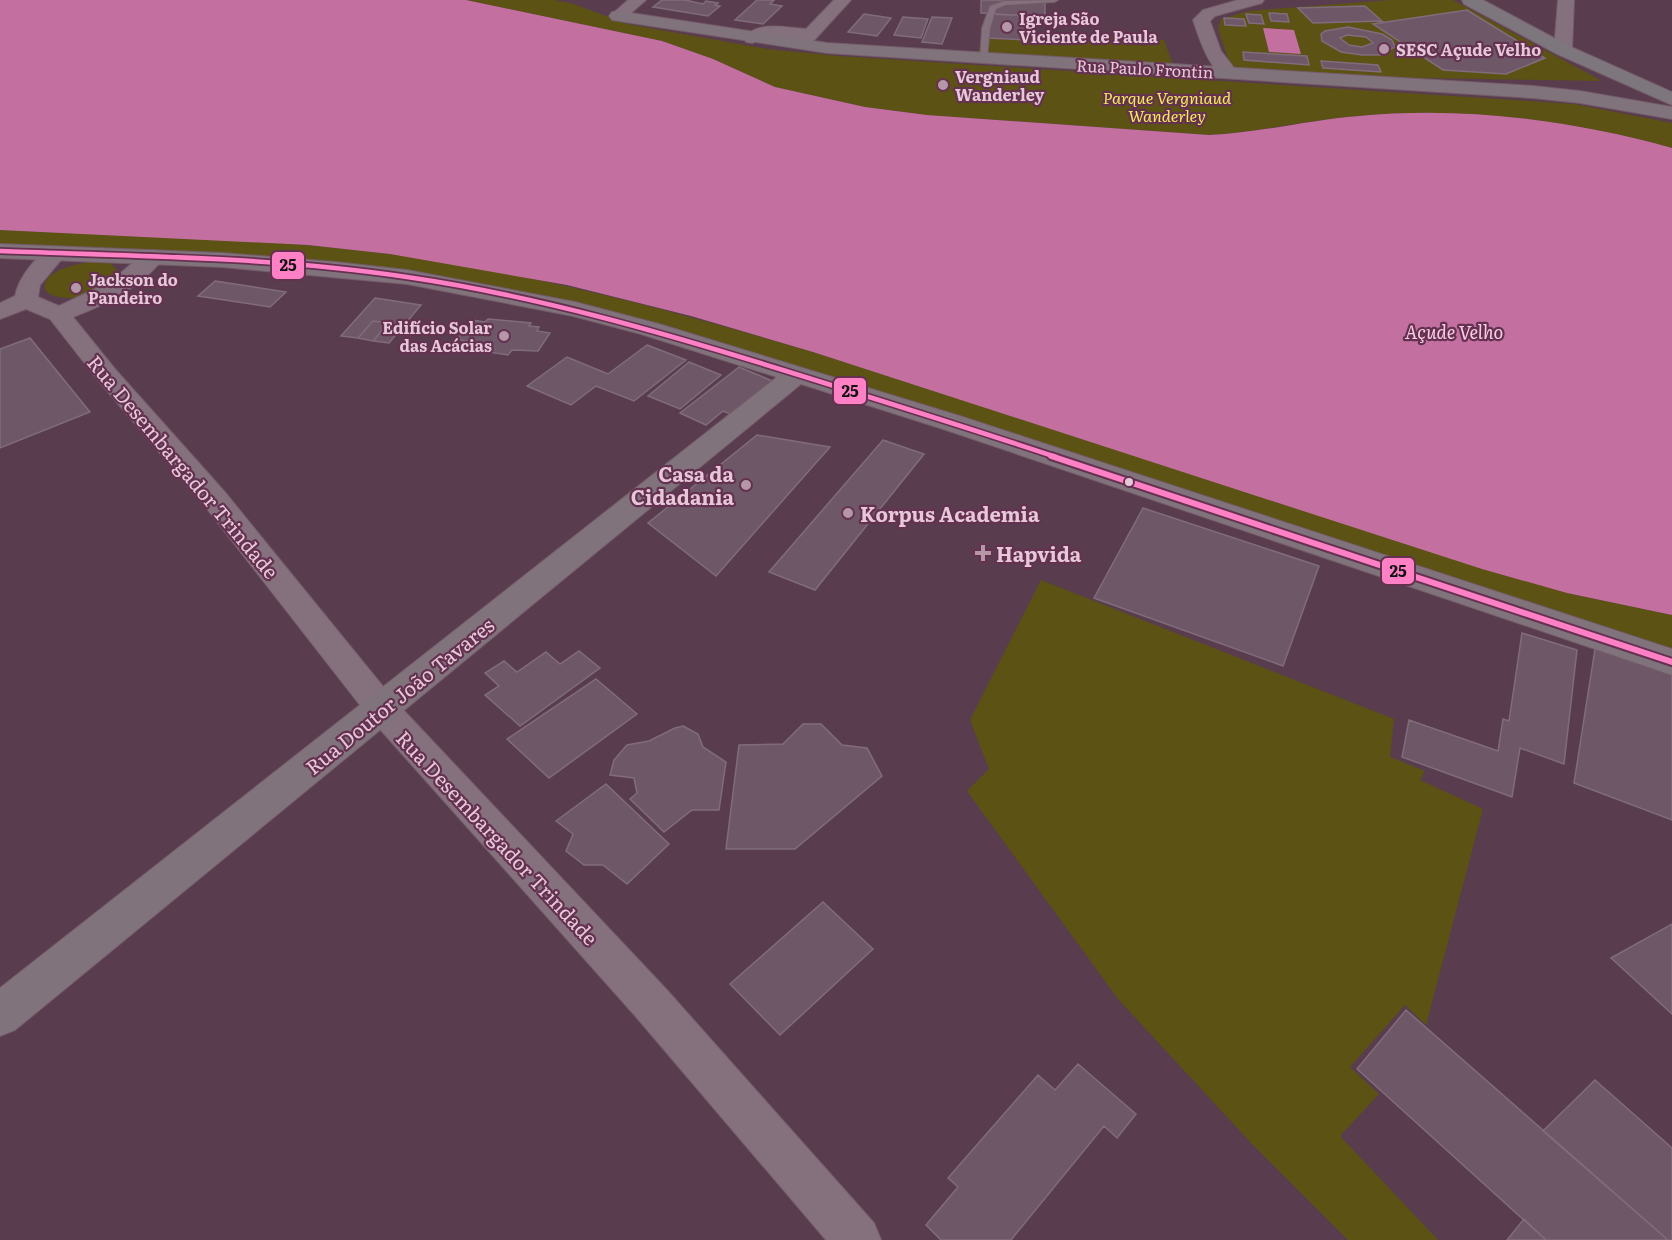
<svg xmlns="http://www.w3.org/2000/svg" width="1672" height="1240" viewBox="0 0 1672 1240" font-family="Literata,serif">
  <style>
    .green { fill: #5b5214 }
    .water { fill: #c370a1 }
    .building { fill: #6e5868; stroke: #816c7c; stroke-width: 1.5; fill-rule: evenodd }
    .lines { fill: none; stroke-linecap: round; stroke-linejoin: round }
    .lane-casing { stroke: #745b69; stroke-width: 2 }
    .street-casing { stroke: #745b69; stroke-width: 2 }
    .secondary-casing { stroke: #745b69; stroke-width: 2 }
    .primary-casing { stroke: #745b69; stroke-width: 2 }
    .lane { fill: #85717d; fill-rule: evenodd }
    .street { fill: #85717d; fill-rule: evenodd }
    .secondary { fill: #81737c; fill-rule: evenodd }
    .primary { fill: #7e767d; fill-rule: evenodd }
    .bus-1-far1-casing { stroke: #643250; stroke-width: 8 }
    .bus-1-casing { stroke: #643250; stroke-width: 10 }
    .bus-1-far1 { stroke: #ff80c5; stroke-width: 4.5 }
    .bus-1 { stroke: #ff80c5; stroke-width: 6 }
    .poi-dot { fill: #b597a8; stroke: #643250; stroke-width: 2 }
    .bus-dot { fill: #e7c8d9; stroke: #643250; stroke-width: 2 }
    .labels { text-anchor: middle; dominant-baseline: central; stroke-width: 4.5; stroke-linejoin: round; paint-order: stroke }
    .far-poi-label { font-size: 16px; font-weight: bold; fill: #e7c8d9; stroke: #643250; text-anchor: start }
    .far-street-label { font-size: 16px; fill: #e7c8d9; stroke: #643250 }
    .far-park-label { font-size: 16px; font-style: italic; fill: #f4e95c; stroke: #643250 }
    .far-water-label { font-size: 18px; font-style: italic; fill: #fccce6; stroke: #643250 }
    .street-label { font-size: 20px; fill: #e7c8d9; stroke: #643250 }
    .poi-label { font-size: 20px; font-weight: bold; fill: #e7c8d9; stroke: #643250; text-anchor: start }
    .line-badge { stroke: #643250; stroke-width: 2 }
    .pale-badge-label { font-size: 16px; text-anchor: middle; font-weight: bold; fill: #111 }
  </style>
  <rect width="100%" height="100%" fill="#593d4e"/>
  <path class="green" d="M 466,0 L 553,0 L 571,3 L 627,24 L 767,49 L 839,56 L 1574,104 L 1672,123 L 1672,148 C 1572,120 1462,106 1359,116 C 1308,120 1259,132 1209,135 L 927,115 L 865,107 L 775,87 L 713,59 L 662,41 Z
    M 1390,0 L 1453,0 L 1602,81 L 1361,77 L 1232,70 L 1218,29 L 1221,19 L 1249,11 Z
    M 1030,34 L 1164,40 L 1173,65 L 978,52 L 982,38 L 1029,41 Z
    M 0,230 C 130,236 261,237 390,254 C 534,273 674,311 813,352 L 1567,593 L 1672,615 L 1672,650 L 1466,582 L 775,361 L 384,272 L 0,245 Z
    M 90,262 L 110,263 L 119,272 L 118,277 C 106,283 93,293 80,297 C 71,299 41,299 45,284 C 49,269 77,264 90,262 Z
    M 1041,580 L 1394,719 L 1390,757 L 1425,771 L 1420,780 L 1483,809 L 1426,1025 L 1405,1005 L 1350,1067 L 1379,1094 L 1340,1136 L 1438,1240 L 1348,1240 L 1252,1144 L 1118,999 L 967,791 L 989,769 L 970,720 Z"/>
  <path class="water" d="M 0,0 L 466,0 L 662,41 L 713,59 L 775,87 L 865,107 L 927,115 L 1209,135 C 1259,133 1308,120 1359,116 C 1463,106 1572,120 1672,148 L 1672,615 L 1567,593 L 1482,569 L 813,352 L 691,316 L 567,285 L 390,254 L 308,245 L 0,230 Z
    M 1263,28 L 1294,30 L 1301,54 L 1269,52 Z"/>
  <path class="building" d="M 662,0 L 685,0 L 703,4 L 706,1 L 718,3 L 715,5 L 720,6 L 708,16 L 653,7 Z
    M 757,0 L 774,0 L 770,4 L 782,6 L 763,24 L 735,20 Z
    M 981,0 L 1045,0 L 1045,17 L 981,13 Z
    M 1365,6 L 1382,21 L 1313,23 L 1298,8 Z
    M 1467,10 L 1545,58 L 1506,74 L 1443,70 L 1373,24 Z
    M 1269,13 L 1287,14 L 1289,22 L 1271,21 Z
    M 864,14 L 891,18 L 877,36 L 848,32 Z
    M 990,14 L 1026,16 L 1026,40 L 988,38 Z
    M 1246,14 L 1261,15 L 1264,24 L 1249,23 Z
    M 903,17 L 928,19 L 921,38 L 894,35 Z
    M 932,17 L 952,18 L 942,44 L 922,42 Z
    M 1224,18 L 1244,19 L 1246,26 L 1225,25 Z
    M 1348,27 L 1382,34 L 1392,40 L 1395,47 L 1380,55 L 1362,55 L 1341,52 L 1322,41 L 1321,34 L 1325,31 ZM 1347,35 L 1366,37 L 1373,43 L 1362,47 L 1349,45 L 1340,38 Z
    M 1243,52 L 1307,56 L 1309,65 L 1244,60 Z
    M 1321,61 L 1378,65 L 1381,72 L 1323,68 Z
    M 215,281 L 286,292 L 270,307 L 198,296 Z
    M 375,298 L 421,305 L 389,343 L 373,341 L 388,323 L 373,321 L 358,338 L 341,336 Z
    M 488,319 L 531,323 L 529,326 L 539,327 L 537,331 L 550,333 L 538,351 L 512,350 L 508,355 L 482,351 L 486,346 L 457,339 L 472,320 L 485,322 Z
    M 373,321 L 388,323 L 373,341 L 358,338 Z
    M 30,338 L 90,412 L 0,448 L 0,349 Z
    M 647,345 L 686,360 L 634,401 L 596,386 L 571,405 L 527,386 L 567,357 L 608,374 Z
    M 689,362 L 721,375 L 680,409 L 648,396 Z
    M 739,367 L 775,382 L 735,416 L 723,411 L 706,425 L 680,413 Z
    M 757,435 L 830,447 L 716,576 L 648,523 Z
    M 883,440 L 924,454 L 815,590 L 769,572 Z
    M 1143,508 L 1319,566 L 1283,666 L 1094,598 Z
    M 1522,633 L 1577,650 L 1564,764 L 1520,748 L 1512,797 L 1402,757 L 1409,720 L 1498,751 L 1503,719 L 1509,721 Z
    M 1595,649 L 1672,675 L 1672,820 L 1574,783 Z
    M 579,651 L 600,668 L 520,726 L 485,695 L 499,686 L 485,673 L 504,661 L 517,672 L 546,652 L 560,664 Z
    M 596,679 L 637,714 L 549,778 L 507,739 Z
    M 803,724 L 821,724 L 842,745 L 867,748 L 882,776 L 795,849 L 726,849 L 739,745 L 783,744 Z
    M 683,726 L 698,734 L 703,747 L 726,762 L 719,810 L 692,810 L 664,832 L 630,799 L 637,793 L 634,778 L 610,775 L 614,760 L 627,745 L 649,741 L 675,728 Z
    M 606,784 L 669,844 L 627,884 L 603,865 L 584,865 L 566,851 L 573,834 L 556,821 Z
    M 823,902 L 873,949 L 780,1035 L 730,984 Z
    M 1672,924 L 1672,1014 L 1611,958 Z
    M 1406,1010 L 1668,1240 L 1546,1240 L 1357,1069 Z
    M 1078,1064 L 1136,1114 L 1117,1138 L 1104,1126 L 1011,1240 L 941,1240 L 926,1225 L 958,1187 L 948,1178 L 1038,1075 L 1055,1090 Z
    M 1595,1080 L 1672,1148 L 1672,1240 L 1668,1240 L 1543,1131 Z
    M 1524,1219 L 1546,1240 L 1507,1240 Z"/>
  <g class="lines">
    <g class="lane-casing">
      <path id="lane" d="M 1058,0 L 1054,2 L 1005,5 L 996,9 L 990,28 L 987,59 L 980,61 L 982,28 L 990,6 L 1004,1 Z"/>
    </g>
    <g class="street-casing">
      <path id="street" d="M 628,0 L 646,0 L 624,19 L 612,19 L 610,16 Z
        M 834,0 L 851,0 L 807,48 L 795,48 L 792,44 L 797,39 L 770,36 L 752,43 L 746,42 L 744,38 C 758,20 786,28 806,29 Z
        M 1238,0 L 1264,0 L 1262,3 L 1215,16 L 1210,21 L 1221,51 L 1238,73 L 1235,77 C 1212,83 1199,37 1193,20 L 1203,10 Z
        M 1558,0 L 1574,0 L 1572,50 L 1569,54 L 1557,54 L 1554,50 Z
        M 55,247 L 63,249 L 66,254 L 40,285 L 38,297 L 59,306 L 101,286 L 123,271 L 145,252 L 153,250 L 161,252 L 164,257 C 144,286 105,305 73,317 L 115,369 L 224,491 L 394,700 L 667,990 L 874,1223 L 881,1240 L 826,1240 L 637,1018 L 370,718 L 204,505 L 97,379 L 50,319 L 26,309 L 0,319 L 0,303 L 15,296 C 18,279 37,252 55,247 Z"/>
    </g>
    <g class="secondary-casing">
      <path id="secondary" d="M 618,11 L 827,43 L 1533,86 L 1580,91 L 1672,107 L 1672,119 L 1580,103 L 1533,98 L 827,53 L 612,20 L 609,16 L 612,12 Z
        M 0,244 L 222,253 L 335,262 L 407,270 L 575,302 L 659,324 L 963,417 L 1672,649 L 1672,675 L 943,429 L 801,384 L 15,1030 L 0,1036 L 0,988 L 777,377 L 641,334 L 573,316 L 407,284 L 222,267 L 0,258 Z"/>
    </g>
    <g class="primary-casing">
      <path id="primary" d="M 1462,0 L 1483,0 L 1569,46 L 1672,92 L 1672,105 L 1557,54 L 1464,4 Z"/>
    </g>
    <use href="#lane" class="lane"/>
    <use href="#street" class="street"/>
    <use href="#secondary" class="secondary"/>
    <use href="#primary" class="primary"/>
    <g class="bus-1-far1-casing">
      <path id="bus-1-far1" d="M 0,251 C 135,256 273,257 407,277 C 537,296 661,332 786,371 C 876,399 966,427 1056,457"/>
    </g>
    <g class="bus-1-casing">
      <path id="bus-1" d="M 1051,456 L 1672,662"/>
    </g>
    <use href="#bus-1-far1" class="bus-1-far1"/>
    <use href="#bus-1" class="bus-1"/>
  </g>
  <g class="poi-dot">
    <circle cx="1007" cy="27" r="6"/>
    <circle cx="1384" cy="49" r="6"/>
    <circle cx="943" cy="85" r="6"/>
    <circle cx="76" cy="288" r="6"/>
    <circle cx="504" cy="336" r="6"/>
    <circle cx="746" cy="485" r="6"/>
    <circle cx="848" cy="513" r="6"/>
    <path d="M980 544h6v6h6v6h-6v6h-6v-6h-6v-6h6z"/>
  </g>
  <circle class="bus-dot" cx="1129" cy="482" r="5"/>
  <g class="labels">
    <g class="far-poi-label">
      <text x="1019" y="18">Igreja São<tspan x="1019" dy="18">Viciente de Paula</tspan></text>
      <text x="1396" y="49">SESC Açude Velho</text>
      <text x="955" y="76">Vergniaud<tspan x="955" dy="18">Wanderley</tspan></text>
      <text x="88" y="279">Jackson do<tspan x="88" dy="18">Pandeiro</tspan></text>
      <text x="492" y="327" text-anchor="end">Edifício Solar<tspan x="492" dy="18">das Acácias</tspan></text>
    </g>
    <g class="far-street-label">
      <text transform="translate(1145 68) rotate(3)">Rua Paulo Frontin</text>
    </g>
    <g class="far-park-label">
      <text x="1167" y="97">Parque Vergniaud<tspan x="1167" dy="18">Wanderley</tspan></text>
    </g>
    <g class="far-water-label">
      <text x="1454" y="331">Açude Velho</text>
    </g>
    <g class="street-label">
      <text transform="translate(184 466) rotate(50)">Rua Desembargador Trindade</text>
      <text transform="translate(399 695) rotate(-39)">Rua Doutor João Tavares</text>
      <text transform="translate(498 837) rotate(47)">Rua Desembargador Trindade</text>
    </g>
    <g class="poi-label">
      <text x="734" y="473" text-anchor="end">Casa da<tspan x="734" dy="23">Cidadania</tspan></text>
      <text x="860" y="513">Korpus Academia</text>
      <text x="996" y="553">Hapvida</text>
    </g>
  </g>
  <g class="line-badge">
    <rect x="271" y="251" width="34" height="29" rx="6" fill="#ff80c5"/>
    <rect x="833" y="377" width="34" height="28" rx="6" fill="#ff80c5"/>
    <rect x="1381" y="557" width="34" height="28" rx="6" fill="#ff80c5"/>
  </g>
  <g class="pale-badge-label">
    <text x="288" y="271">25</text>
    <text x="850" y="397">25</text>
    <text x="1398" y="577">25</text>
  </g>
</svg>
